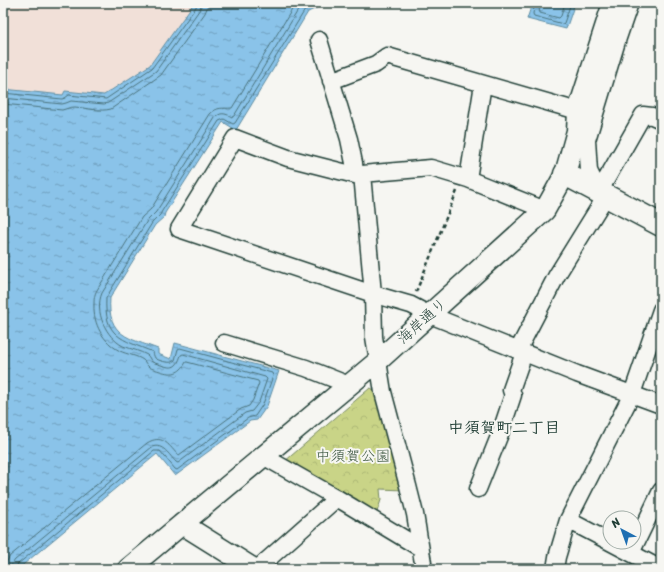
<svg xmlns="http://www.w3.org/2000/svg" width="664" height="572" viewBox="0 0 664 572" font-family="Sriracha,'Klee One',sans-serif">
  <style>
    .built { fill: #f1e0d8 }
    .forest { fill: url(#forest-crowns); stroke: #74885e }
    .water { fill: url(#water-ripples); stroke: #5f8da1 }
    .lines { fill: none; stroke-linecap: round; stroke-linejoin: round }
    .shore { stroke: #4a737c; stroke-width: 1 }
    .minor-casing { stroke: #1f3d34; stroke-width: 19 }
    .tertiary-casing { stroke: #1f3d34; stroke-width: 23 }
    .secondary-casing { stroke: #1f3d34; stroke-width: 25 }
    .path { stroke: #1f3d34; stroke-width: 2.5; stroke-dasharray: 4 3; stroke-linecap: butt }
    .minor { stroke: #f6f6f2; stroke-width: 16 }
    .tertiary { stroke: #f6f6f2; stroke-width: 20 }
    .secondary { stroke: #f6f6f2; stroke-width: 22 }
    .labels { text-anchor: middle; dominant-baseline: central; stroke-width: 4; stroke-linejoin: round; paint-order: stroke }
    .street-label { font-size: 15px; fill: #1f3d34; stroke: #f6f6f2 }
    .park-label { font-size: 15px; fill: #415b45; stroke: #f6f6f2 }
    .neighbourhood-label { font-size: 16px; font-weight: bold; fill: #1f3d34; stroke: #f6f6f2 }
  </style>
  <defs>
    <pattern id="forest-crowns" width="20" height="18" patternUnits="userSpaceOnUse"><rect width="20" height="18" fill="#c9d487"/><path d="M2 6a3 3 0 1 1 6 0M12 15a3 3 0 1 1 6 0" fill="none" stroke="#acb775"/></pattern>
    <pattern id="water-ripples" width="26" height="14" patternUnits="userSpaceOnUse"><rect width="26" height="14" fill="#8ac3e9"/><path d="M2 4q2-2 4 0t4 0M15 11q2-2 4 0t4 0" fill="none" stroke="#70a0be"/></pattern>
  </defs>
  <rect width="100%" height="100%" fill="#f6f6f2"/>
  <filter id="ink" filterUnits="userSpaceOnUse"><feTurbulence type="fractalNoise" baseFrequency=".025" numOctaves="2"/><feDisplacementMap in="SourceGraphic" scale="8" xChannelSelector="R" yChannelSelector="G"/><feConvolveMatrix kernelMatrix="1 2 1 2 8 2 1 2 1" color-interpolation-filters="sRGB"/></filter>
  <g filter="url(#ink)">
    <path class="built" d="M 3,3 L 194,3 L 150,65 L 104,95 L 65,91 L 63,95 L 3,89 Z"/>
    <path class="forest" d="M 370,388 L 379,392 L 404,490 L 380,489 L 381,500 L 375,518 L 284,462 Z"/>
    <path class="water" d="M 194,3 L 327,3 L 308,12 L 236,130 L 223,122 L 165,213 L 164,217 L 155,225 L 110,298 C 107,336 129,338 158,349 L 158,354 L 171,359 L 175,343 L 279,371 L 267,406 L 257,420 L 250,421 L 175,476 L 157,454 L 18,569 L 3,569 L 3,89 L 63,95 L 65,91 L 104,95 L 150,65 Z
      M 516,3 L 575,3 L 566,29 L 527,19 L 531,7 Z"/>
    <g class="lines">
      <path class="shore" d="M 531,3 L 534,7 L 533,14 L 534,16 L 563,24 L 564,23 L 571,3
        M 538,3 L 540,13 L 559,18 L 561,16 L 565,3
        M 3,93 L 62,99 L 65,98 L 69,95 L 106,99 L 152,68 L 196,7 L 197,3
        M 3,98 L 62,104 L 66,103 L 71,101 L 104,104 L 108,103 L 156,71 L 200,9 L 202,3
        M 3,104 L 62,110 C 66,109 70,107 75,107 C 86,108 100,112 111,109 L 161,75 L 205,13 L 207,8 L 208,3
        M 5,569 L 6,563 L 10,556 L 147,443 C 162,434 168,444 177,454 L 179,455 L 241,409 L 249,406 L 253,400 L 259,383 L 258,381 L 187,362 L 186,362 C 180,374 172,375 160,371 C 157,370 152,369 149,367 C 146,365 145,361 143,360 C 138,356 126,354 120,351 C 103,342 93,324 94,305 C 94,300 94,295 97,290 L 142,217 L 151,209 L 210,114 C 218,106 222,109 232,108 L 296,3
        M 11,569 L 12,564 L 15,560 L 152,447 C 163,443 169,455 176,462 L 178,463 L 245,413 L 252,411 L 259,402 L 267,379 L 265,377 L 183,354 L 181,355 C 177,368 173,369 161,365 C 158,364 155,363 152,362 C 150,360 149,356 147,355 C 140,351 131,349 123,346 C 106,337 94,312 102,293 L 147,221 L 156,212 L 215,118 C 220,112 225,113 232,117 L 234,116 L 300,7 L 306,3
        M 16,569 L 16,566 L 18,564 L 154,451 L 160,451 L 175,469 L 177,470 L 248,418 L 255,416 L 263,404 L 273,376 L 272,373 L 180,348 L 178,349 L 175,360 L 172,362 C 168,363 159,361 155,358 C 154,356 153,353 153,352 C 121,339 104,337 106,298 L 152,223 L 160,215 L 162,211 L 219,121 L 224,119 L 233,124 L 235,123 L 305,10 L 318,3"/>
      <g class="minor-casing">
        <path id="minor" d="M 319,40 L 349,139 L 354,163 L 355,175
          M 331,81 L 376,64 L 387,56 L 578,111
          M 362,174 L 431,168 L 468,179 L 545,210
          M 468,179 L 483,84
          M 599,192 L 589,171 L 587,140 L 618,38 L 630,3
          M 599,192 L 643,115 L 652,116 L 661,120
          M 224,343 L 306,368 L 349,385
          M 518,350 L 557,275 L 606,196
          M 263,456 L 337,498 L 420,548
          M 478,489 L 500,434 L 513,395 L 511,390 L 524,353
          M 568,520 L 610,542
          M 610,542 L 661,569
          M 631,553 L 661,491
          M 257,569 L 337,498
          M 423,569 L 423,563 L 415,514 L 408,486 L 383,392 L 378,361 L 374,337 L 373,294 L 362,174 L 355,175 L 288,158 L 235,138 L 179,229 L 373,294 L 411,305 L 430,315 L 577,374 L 661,405
          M 555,569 L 557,557 L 568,520 L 632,394 L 661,310"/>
      </g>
      <g class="tertiary-casing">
        <path id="tertiary" d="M 182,524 L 254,569
          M 128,569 L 378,361 L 545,210 L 565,174 L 577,131 L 578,111 L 613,3"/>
      </g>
      <g class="secondary-casing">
        <path id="secondary" d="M 565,174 L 661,225"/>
      </g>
      <path class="path" d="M 416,292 L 457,191"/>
      <use href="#minor" class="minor"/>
      <use href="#tertiary" class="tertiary"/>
      <use href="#secondary" class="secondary"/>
    </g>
  </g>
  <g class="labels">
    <g class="street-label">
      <text transform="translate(422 321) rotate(-42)">海岸通り</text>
    </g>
    <g class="park-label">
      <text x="353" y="456">中須賀公園</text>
    </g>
    <g class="neighbourhood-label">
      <text x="504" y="427">中須賀町二丁目</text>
    </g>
  </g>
  <rect width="664" height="572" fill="none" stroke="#f6f6f2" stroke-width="16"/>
  <rect x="8" y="8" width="648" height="556" fill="none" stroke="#1f3d34" stroke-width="1.5" filter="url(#ink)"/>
  <g transform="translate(622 530) rotate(319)"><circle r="19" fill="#f6f6f2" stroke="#a0aca6"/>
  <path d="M0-3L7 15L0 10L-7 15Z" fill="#1f6fb2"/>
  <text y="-6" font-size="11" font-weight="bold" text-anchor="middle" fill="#1f3d34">N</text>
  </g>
</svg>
